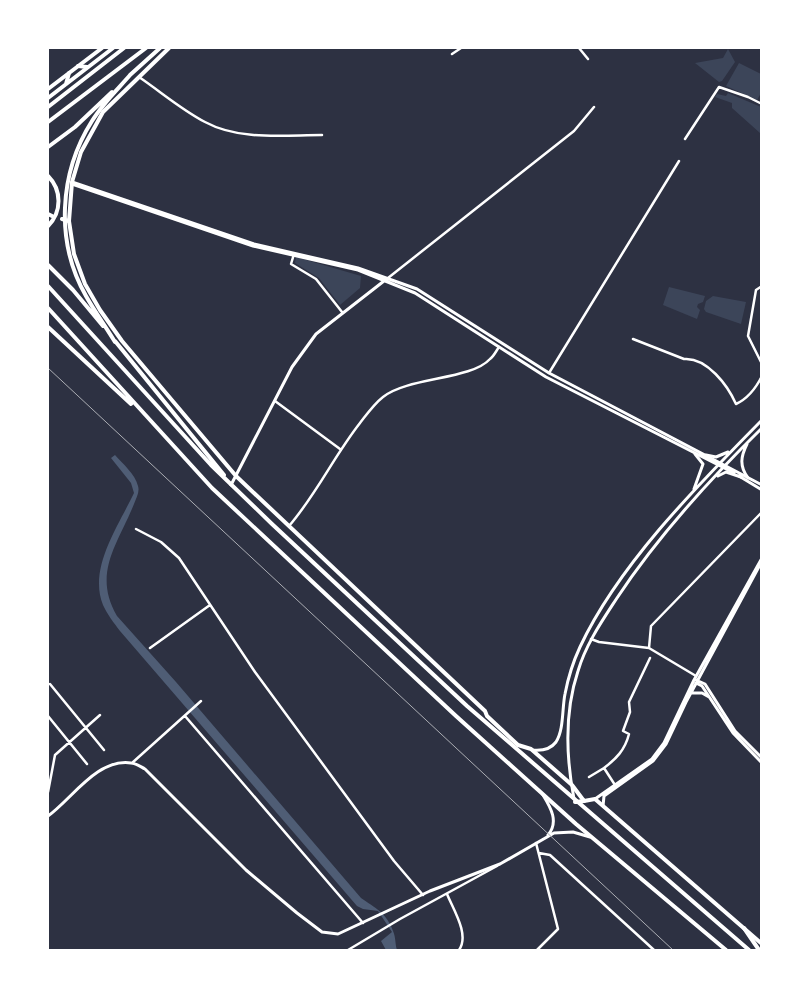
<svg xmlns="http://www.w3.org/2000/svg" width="809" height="998" viewBox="0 0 809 998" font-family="'Open Sans',sans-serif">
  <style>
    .green { fill: #3c4559 }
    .water { fill: #4f5d75 }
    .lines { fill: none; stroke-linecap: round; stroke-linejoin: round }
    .minor { stroke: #fff; stroke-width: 2.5 }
    .tertiary { stroke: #fff; stroke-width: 3 }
    .secondary { stroke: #fff; stroke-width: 3 }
    .primary { stroke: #fff; stroke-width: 4 }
    .trunk { stroke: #fff; stroke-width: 4 }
    .rail { stroke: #abadb3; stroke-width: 1 }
  </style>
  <rect width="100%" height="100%" fill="#2d3142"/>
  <path class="green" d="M 728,49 L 735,62 L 722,81 L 719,82 L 695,63 L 723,58 Z
    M 739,63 L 761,74 L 761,93 L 757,100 L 726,86 Z
    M 728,93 L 761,107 L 760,133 L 732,108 L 732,103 L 715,97 L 717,94 L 726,96 Z
    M 296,257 L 361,276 L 360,288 L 340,305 L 319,278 L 295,263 Z
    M 669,287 L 705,296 L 703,302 L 698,304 L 697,307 L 700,310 L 697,319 L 663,305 Z
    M 713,296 L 746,302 L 741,324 L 706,312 L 704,309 L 706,301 Z"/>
  <path class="water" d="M 115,455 C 123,464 135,474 138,486 C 140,492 136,498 134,504 C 118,544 92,573 117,616 L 176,682 L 361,898 C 375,908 387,913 393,931 C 396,938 395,944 397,950 L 386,950 L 381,941 L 392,932 L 378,911 L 363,909 L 357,906 L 120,631 C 114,623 107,614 103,605 C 88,568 119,525 134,493 L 131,483 L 111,458 Z"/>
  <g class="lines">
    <path class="minor" d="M 579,48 L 588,59
      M 452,54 L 461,48
      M 139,77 C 161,92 182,110 205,122 C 240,141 285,135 322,135
      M 685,139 L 719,87 L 748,97 L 762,104
      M 294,254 L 291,264 L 316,279 L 342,312
      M 388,278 L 574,131 L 594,107
      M 762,286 L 756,290 L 748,336 L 762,364
      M 633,339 L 684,359 C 707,357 728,386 736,404 C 749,398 756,388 762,376
      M 549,373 L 679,161
      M 275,401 L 340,449
      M 289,526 C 316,495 334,456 360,423 C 367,414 374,404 383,397 C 408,377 471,380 490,359 C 494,356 496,351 499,347
      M 136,529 L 161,542 L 179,558 L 255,672 L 394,861 L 423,895
      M 591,639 L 599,642 L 649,648 L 696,676
      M 150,648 L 210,605
      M 649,648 L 651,626 L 762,512
      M 50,684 L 104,750
      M 48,716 L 87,764
      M 185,716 L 363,923
      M 132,763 L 201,701
      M 589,777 L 604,768
      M 615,785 L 604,768 C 616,759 625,750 629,734 L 623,731 L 630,712 L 629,702 L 650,658
      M 48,792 L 55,755 L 100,715
      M 536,843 L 558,929 L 537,950
      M 539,853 L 550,855 L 654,950
      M 447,894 C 453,909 470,935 459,950
      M 348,950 L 400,919 L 497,866"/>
    <path class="tertiary" d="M 72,182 L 254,244 L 358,268 L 417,289 L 549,373 L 762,485
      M 72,184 L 253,246 L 358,270 L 415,293 L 546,377 L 734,473
      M 739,476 L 762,490
      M 231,485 L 292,367 L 316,334 L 384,281
      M 696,680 L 705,684 L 735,731 L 762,758
      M 696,683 L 702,686 L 733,733 L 762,763
      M 691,693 L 702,693 L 709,697
      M 543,795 C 551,808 559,822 548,835
      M 595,799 L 652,759 L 664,743 L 694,680 L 762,558
      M 603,806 L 604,796 L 653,761 L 666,744 L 686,702 L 762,561
      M 48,816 C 72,799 97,758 131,763 C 136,763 141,767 145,769 L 246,870 L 297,913 L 322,932 L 338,934 L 430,891 L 500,864 L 554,833 L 573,832 L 590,837"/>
    <path class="secondary" d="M 747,444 C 741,456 739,466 748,478
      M 706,455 L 716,457 L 728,452
      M 718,476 L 726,472 L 741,477
      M 694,489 L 703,464 L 695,454
      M 532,750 C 541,751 550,750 556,742 C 564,730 562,708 565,694 C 568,678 573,662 580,647 C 619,564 698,485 762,420
      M 574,799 C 566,757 564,713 578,671 C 586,644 602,621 617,598 C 658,536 709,480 762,428"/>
    <path class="primary" d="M 169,48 L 103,112 L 81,152 L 72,182 L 69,221 L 74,254 L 85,284 L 100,310 L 122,341 L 236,476 L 485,711 L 487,716 L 518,745 L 531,749 L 572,785 L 584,801 L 595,799 L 762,944
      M 48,89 L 102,48"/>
    <path class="trunk" d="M 78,66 L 87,67
      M 130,75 L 160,48
      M 66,84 L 69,73
      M 48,98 L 113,48
      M 48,107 L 124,48
      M 48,122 L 146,48
      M 48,147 L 75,127 L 112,92
      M 48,176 C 62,190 62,212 48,226
      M 48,214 L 52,216
      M 62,219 L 69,221
      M 48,265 L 73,290 L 103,326
      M 48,286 L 211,465 L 272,524 L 467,706 L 749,950
      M 48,308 L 212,488 L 456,716 L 576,824 L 726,950
      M 48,327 L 131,404
      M 115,341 L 224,475
      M 115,342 C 106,327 95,312 86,296 C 55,242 59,173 92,121 C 103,103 118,89 131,74
      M 575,802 L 584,801
      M 744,928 L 759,950"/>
    <path class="rail" d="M 48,368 L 673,950"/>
  </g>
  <rect width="809" height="998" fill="none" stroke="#ffffff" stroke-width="98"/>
</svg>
